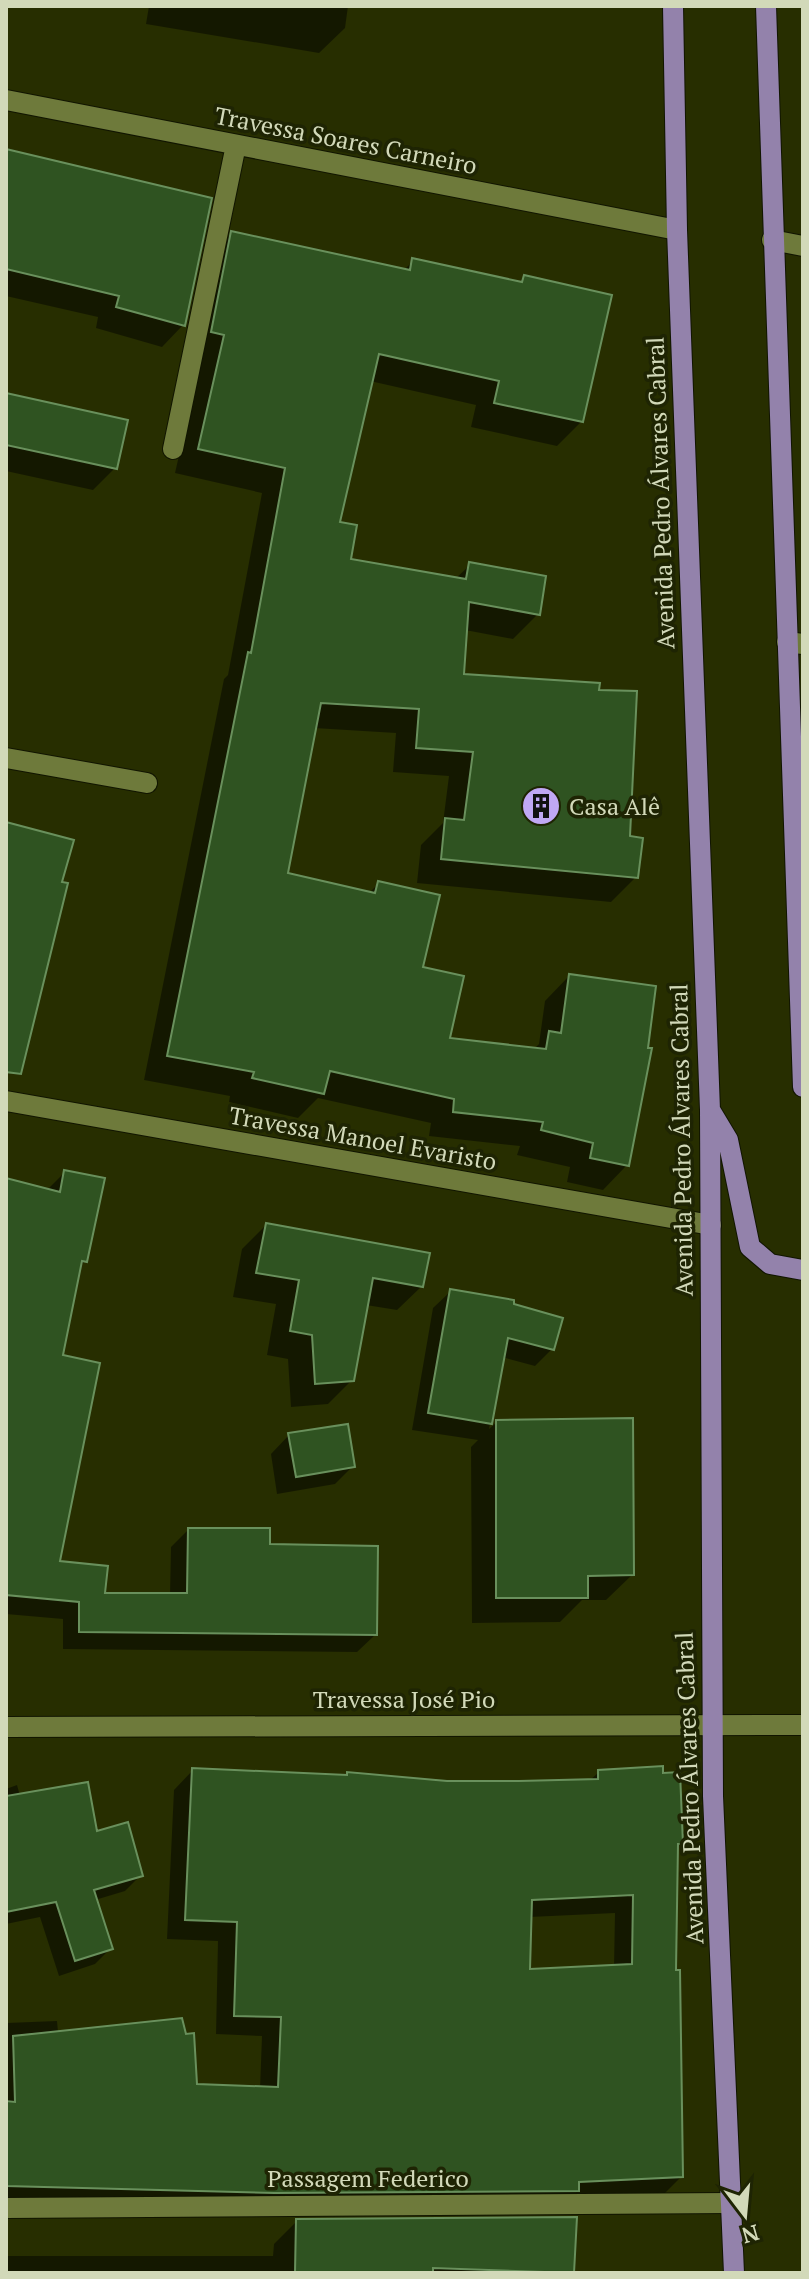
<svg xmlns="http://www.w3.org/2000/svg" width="809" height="2279" viewBox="0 0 809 2279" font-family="'PT Serif',serif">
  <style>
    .shadow { fill: #0007; fill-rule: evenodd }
    .building { fill: #2f5321; stroke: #69905c; stroke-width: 2; fill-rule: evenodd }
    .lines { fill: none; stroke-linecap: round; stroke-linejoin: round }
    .minor-casing { stroke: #111500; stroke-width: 22 }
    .major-casing { stroke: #111500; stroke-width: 22 }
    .minor { stroke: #6e7a3b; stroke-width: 20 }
    .major { stroke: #9382ab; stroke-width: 20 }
    .labels { text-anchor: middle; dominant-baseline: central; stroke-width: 7; stroke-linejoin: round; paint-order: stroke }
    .street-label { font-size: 24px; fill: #d2d9b9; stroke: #1e2403 }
    .poi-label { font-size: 24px; fill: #d2d9b9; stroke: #1e2403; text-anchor: start }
  </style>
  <rect width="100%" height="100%" fill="#272e00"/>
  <path class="shadow" d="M 149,6 L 348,6 L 345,28 L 319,53 L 146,24 Z
    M 6,151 L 183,325 L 162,347 L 96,328 L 98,317 L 6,296 Z
    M 232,233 L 403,271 L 413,261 L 518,284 L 524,277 L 582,421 L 557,446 L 471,427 L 476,405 L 370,381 L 338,524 L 349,560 L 455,579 L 470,565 L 538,614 L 513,639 L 465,630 L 462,675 L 628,838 L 636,877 L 611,902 L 417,883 L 421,845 L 443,823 L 449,776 L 393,772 L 396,733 L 314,728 L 286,875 L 368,894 L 379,883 L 421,968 L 447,1040 L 533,1050 L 539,1044 L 545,1001 L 569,976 L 627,1165 L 603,1190 L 567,1182 L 570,1167 L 517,1155 L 520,1146 L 429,1136 L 431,1123 L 318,1098 L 298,1118 L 229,1102 L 230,1096 L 144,1080 L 224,679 L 228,675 L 262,493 L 175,473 L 201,359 L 208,258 Z
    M 6,395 L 115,468 L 93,490 L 6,471 Z
    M 65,1172 L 85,1261 L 79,1267 L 61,1357 L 57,1563 L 103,1595 L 170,1595 L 171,1547 L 188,1530 L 268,1546 L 375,1635 L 357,1652 L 63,1649 L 63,1619 L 6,1614 L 6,1180 L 46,1191 Z
    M 266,1225 L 422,1286 L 397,1310 L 366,1305 L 352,1380 L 328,1404 L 291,1407 L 288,1359 L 267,1355 L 276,1304 L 233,1297 L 242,1249 Z
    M 451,1291 L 552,1349 L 535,1366 L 502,1357 L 489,1429 L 497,1422 L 632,1575 L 606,1600 L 582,1600 L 560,1622 L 472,1623 L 471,1447 L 478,1440 L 412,1430 L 433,1308 Z
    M 289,1435 L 353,1466 L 335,1484 L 277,1494 L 271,1454 Z
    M 193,1770 L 344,1777 L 348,1774 L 447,1783 L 589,1781 L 599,1772 L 681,1843 L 675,1849 L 674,1972 L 681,2177 L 662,2196 L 6,2205 L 6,2023 L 57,2021 L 58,2032 L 195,2086 L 260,2089 L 262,2036 L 216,2034 L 218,1941 L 167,1939 L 174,1790 ZM 615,1913 L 614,1967 L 528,1971 L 530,1917 Z
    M 17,1785 L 20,1796 L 141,1875 L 125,1891 L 95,1900 L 111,1948 L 95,1964 L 59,1976 L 40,1917 L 6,1924 L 6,1789 Z
    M 575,2219 L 572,2273 L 6,2273 L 6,2256 L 273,2256 L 274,2244 L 297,2221 Z"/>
  <path class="building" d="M 6,149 L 212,198 L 185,326 L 116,307 L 119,296 L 6,269 Z
    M 231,231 L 410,270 L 412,258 L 522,282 L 524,275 L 612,295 L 583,422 L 494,403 L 499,381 L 379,354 L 340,522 L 357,525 L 351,559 L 466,579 L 469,562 L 546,576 L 540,615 L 469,602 L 464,674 L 600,683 L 599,690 L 637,691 L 630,836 L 643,838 L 638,878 L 441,859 L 445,818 L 464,820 L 473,752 L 416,748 L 419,709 L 321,703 L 288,873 L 375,893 L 378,881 L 440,895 L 423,967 L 464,976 L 450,1038 L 546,1049 L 549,1031 L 561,1033 L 569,974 L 656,986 L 648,1048 L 652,1048 L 629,1166 L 590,1158 L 593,1143 L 541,1130 L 543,1122 L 453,1112 L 454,1099 L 330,1071 L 324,1094 L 252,1078 L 254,1072 L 167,1056 L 248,652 L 251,653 L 285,468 L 198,449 L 224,335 L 211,332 Z
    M 6,393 L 128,420 L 117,469 L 6,445 Z
    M 6,822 L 74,840 L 62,882 L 68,883 L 21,1074 L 6,1072 Z
    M 64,1170 L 105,1178 L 87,1262 L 82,1261 L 63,1355 L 100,1363 L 60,1561 L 108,1566 L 105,1593 L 187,1593 L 188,1528 L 270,1528 L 270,1544 L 378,1546 L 377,1635 L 79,1632 L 79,1602 L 6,1595 L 6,1178 L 60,1192 Z
    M 266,1223 L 430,1253 L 423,1287 L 373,1278 L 354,1381 L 315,1384 L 312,1335 L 290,1331 L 299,1280 L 256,1273 Z
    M 450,1289 L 514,1300 L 514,1304 L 563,1318 L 554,1350 L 508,1338 L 492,1424 L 428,1413 Z
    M 633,1418 L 634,1575 L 588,1576 L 588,1598 L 496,1598 L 496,1420 Z
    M 348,1424 L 355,1467 L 296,1477 L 288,1433 Z
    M 663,1766 L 663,1773 L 680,1772 L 683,1844 L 678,1844 L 676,1970 L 680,1970 L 683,2177 L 579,2182 L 579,2191 L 274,2193 L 6,2186 L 6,2101 L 15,2102 L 13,2036 L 182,2018 L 186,2034 L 194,2033 L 197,2084 L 278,2087 L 281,2017 L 234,2016 L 237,1922 L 185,1920 L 192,1768 L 347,1775 L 347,1772 L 447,1781 L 519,1781 L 598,1779 L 598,1770 ZM 633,1895 L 632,1964 L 530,1969 L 532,1900 Z
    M 88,1782 L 97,1831 L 128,1822 L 143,1876 L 94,1890 L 113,1949 L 75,1961 L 56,1902 L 6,1912 L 6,1796 Z
    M 577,2217 L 574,2273 L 433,2268 L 433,2273 L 295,2273 L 296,2219 Z"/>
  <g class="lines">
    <g class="minor-casing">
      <path id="minor" d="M 6,100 L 677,230
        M 772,240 L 803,246
        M 173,449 L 236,145
        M 787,642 L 803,644
        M 6,758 L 147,783
        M 6,1101 L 711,1225
        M 6,1727 L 803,1725
        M 6,2208 L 730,2203"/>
    </g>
    <g class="major-casing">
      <path id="major" d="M 673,6 L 677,230 L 710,1110 L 713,1796 L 734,2273
        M 766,6 L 803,1087
        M 710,1110 L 728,1140 L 750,1247 L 770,1264 L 803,1270"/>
    </g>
    <use href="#minor" class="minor"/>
    <use href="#major" class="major"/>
  </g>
  <defs>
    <g id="building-disc" transform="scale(2)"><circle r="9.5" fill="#c0a8f4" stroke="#1e2403"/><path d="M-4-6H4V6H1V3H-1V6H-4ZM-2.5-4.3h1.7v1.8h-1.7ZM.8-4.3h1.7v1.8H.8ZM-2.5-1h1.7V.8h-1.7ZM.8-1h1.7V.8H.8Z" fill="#111"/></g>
  </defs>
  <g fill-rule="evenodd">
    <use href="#building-disc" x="541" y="806"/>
  </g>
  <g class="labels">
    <g class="street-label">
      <text transform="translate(346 140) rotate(11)">Travessa Soares Carneiro</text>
      <text transform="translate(660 493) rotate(-92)">Avenida Pedro Álvares Cabral</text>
      <text transform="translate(363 1138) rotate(10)">Travessa Manoel Evaristo</text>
      <text transform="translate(681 1140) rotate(-91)">Avenida Pedro Álvares Cabral</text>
      <text x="404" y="1699">Travessa José Pio</text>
      <text transform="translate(689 1788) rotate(-92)">Avenida Pedro Álvares Cabral</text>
      <text x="368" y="2178">Passagem Federico</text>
    </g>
    <g class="poi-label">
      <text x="569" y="806">Casa Alê</text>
    </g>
  </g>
  <rect width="809" height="2279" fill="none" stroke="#d2d9b9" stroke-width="16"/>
  <g transform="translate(745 2215) rotate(164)" stroke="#1e2403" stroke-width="6" paint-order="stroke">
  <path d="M0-6L14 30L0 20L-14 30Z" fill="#d2d9b9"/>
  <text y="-12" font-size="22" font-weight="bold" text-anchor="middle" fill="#d2d9b9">N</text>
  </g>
</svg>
